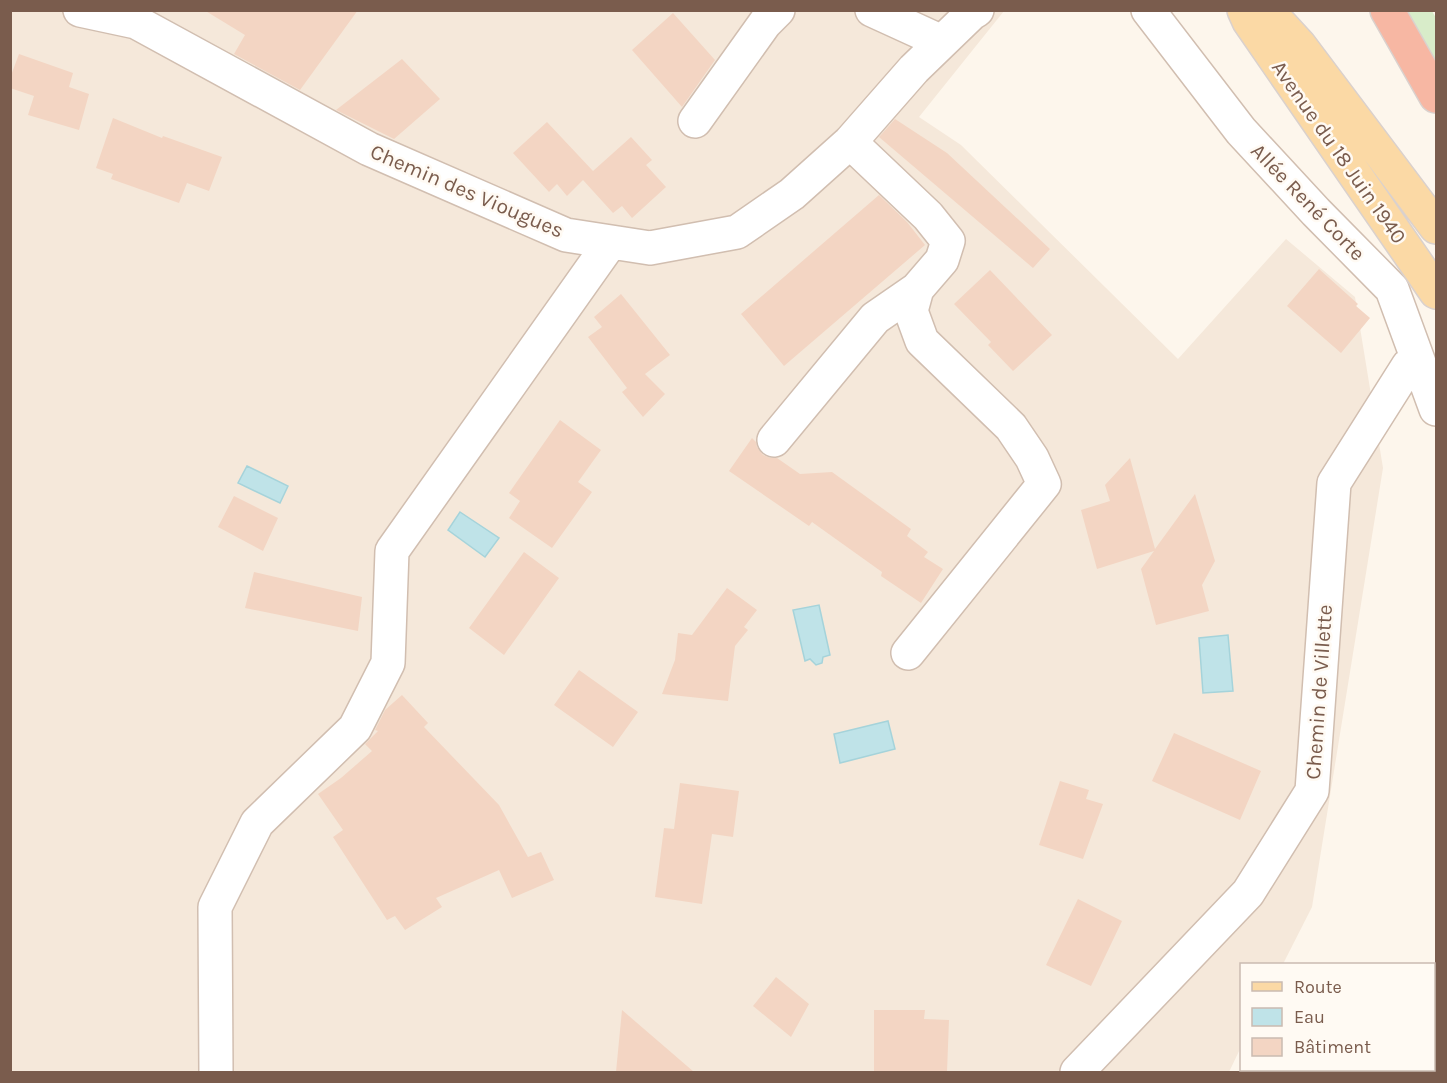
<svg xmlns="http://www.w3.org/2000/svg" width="1447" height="1083" viewBox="0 0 1447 1083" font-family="Karla,sans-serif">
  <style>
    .residential { fill: #f5e8da }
    .green { fill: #d8ecc9 }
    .water { fill: #bfe3e8; stroke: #a5d3da; stroke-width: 1.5 }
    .building { fill: #f3d5c3 }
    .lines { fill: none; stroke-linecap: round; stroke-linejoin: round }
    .minor-casing { stroke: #d1beb0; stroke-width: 36 }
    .major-casing { stroke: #dad1cd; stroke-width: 36 }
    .highway-casing { stroke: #dad1cd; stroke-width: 36 }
    .minor { stroke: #fff; stroke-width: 33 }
    .major { stroke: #fbd9a5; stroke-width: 33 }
    .highway { stroke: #f7b7a3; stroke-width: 33 }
    .labels { text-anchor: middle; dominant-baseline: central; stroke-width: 5; stroke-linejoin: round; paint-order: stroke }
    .street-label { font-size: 21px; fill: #7a5c4d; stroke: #fffaf3 }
  </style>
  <rect width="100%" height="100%" fill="#fdf6ec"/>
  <path class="residential" d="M 10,11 L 1004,11 L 919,117 L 961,145 L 1178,359 L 1286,239 L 1355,297 L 1383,468 L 1312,907 L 1283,964 L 1242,964 L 1241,1047 L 1229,1072 L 11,1072 Z"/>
  <path class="green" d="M 1400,11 L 1432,11 L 1436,18 L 1436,75 Z"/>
  <path class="water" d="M 247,466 L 288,486 L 280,503 L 238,483 Z
    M 460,512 L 499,538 L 485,557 L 448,530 Z
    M 819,605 L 830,655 L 823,657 L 822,663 L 816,665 L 810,659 L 805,661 L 793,610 Z
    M 1228,635 L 1233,691 L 1203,693 L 1199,638 Z
    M 888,721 L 895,749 L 840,763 L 834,734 Z"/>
  <path class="building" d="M 204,10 L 358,10 L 300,90 L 234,54 L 245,35 Z
    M 673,13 L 715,60 L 682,107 L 632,50 Z
    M 19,54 L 73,73 L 69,87 L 89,94 L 79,130 L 28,115 L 34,96 L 10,88 L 10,78 Z
    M 402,59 L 440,99 L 394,139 L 336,110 Z
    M 113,118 L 162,138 L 163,136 L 222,157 L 209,191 L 187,183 L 179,203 L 111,179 L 113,174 L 96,168 Z
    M 895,119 L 947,153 L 1050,249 L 1033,268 L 879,137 Z
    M 547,122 L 593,171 L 631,137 L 652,160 L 646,165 L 666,187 L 632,218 L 622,206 L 613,213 L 583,180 L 567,196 L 557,184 L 549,192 L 513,153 Z
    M 879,195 L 907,222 L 925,245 L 784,366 L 741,314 Z
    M 1319,269 L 1358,304 L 1356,306 L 1370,318 L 1341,353 L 1287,306 Z
    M 990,270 L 1052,335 L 1013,371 L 988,345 L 991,342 L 954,304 Z
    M 621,294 L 670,355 L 645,374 L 665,394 L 643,417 L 622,392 L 627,388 L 588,337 L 602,327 L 594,317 Z
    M 560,420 L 601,450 L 578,482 L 592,492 L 552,548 L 509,518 L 520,501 L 509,493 Z
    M 752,438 L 756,442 L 757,447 L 763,455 L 770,458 L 777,458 L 800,474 L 832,472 L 911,529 L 907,536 L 928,552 L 924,557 L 943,569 L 921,603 L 881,576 L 882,572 L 812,522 L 809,526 L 729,471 Z
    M 1130,458 L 1155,549 L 1195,494 L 1215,561 L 1202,585 L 1209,611 L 1156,625 L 1141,569 L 1154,551 L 1097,569 L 1081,510 L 1110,501 L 1105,485 Z
    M 234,496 L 278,518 L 263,551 L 218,527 Z
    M 524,552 L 559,578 L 504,655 L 469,628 Z
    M 254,572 L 362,597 L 358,631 L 245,608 Z
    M 727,588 L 757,610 L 744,627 L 748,630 L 735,646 L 728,701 L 662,694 L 675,660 L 678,633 L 692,635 Z
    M 579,670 L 638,712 L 613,747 L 554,705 Z
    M 402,695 L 428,723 L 424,727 L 499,805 L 528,857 L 541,852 L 554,880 L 512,898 L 499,870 L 436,898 L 442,907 L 405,930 L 395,916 L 387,920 L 333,837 L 343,830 L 318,794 L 341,778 L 372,751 L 365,744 L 378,731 L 375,730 L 385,710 Z
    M 1174,733 L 1261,771 L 1240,820 L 1152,781 Z
    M 1060,781 L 1089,790 L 1086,799 L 1103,804 L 1083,859 L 1039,845 Z
    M 680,783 L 739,791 L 733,837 L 712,834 L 702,904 L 655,897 L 664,828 L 674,829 Z
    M 1078,899 L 1122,921 L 1091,986 L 1046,965 Z
    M 776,977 L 809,1004 L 791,1037 L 753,1006 Z
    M 622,1010 L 694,1072 L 616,1072 Z
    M 874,1010 L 925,1010 L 924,1019 L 949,1020 L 947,1072 L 874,1072 Z"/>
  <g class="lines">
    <g class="minor-casing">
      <path id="minor" d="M 80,10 L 136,22 L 369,149 L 566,235 L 650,248 L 737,232 L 792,194 L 850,142 L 914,69 L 972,13 L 977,10
        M 872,10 L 942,42
        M 1148,10 L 1241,131 L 1316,212 L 1392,289 L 1436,409
        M 695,121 L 765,23 L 778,10
        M 850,142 L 928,216 L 948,241 L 942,260 L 917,289 L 911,311 L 922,341 L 1011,427 L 1032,458 L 1044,484 L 908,653
        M 774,440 L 875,318 L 917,289
        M 216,1072 L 215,907 L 257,823 L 355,728 L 388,663 L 392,551 L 610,243
        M 1077,1072 L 1248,893 L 1312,791 L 1334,483 L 1408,366 L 1420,366"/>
    </g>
    <g class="major-casing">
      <path id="major" d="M 1244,10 L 1249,21 L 1436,292
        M 1267,10 L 1300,46 L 1436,227"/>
    </g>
    <g class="highway-casing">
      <path id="highway" d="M 1387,10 L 1436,96"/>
    </g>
    <use href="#minor" class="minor"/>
    <use href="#major" class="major"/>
    <use href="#highway" class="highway"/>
  </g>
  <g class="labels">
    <g class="street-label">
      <text transform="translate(1339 152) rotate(55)">Avenue du 18 Juin 1940</text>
      <text transform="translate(467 191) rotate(23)">Chemin des Viougues</text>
      <text transform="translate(1308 202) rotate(46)">Allée René Corte</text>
      <text transform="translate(1319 692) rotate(-86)">Chemin de Villette</text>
    </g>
  </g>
  <rect width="1447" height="1083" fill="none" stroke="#7a5c4d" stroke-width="24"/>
  <rect x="1240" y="963" width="195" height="108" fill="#fffaf3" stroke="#cabbb1" stroke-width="1.5"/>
  <rect x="1252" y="982" width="30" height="9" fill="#fbd9a5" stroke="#cabbb1" stroke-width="1.5"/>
  <text x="1294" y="993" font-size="18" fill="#7a5c4d">Route</text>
  <rect x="1252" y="1008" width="30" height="18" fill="#bfe3e8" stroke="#cabbb1" stroke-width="1.5"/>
  <text x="1294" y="1023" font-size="18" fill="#7a5c4d">Eau</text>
  <rect x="1252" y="1038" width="30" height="18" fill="#f3d5c3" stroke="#cabbb1" stroke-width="1.5"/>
  <text x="1294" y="1053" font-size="18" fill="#7a5c4d">Bâtiment</text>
</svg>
